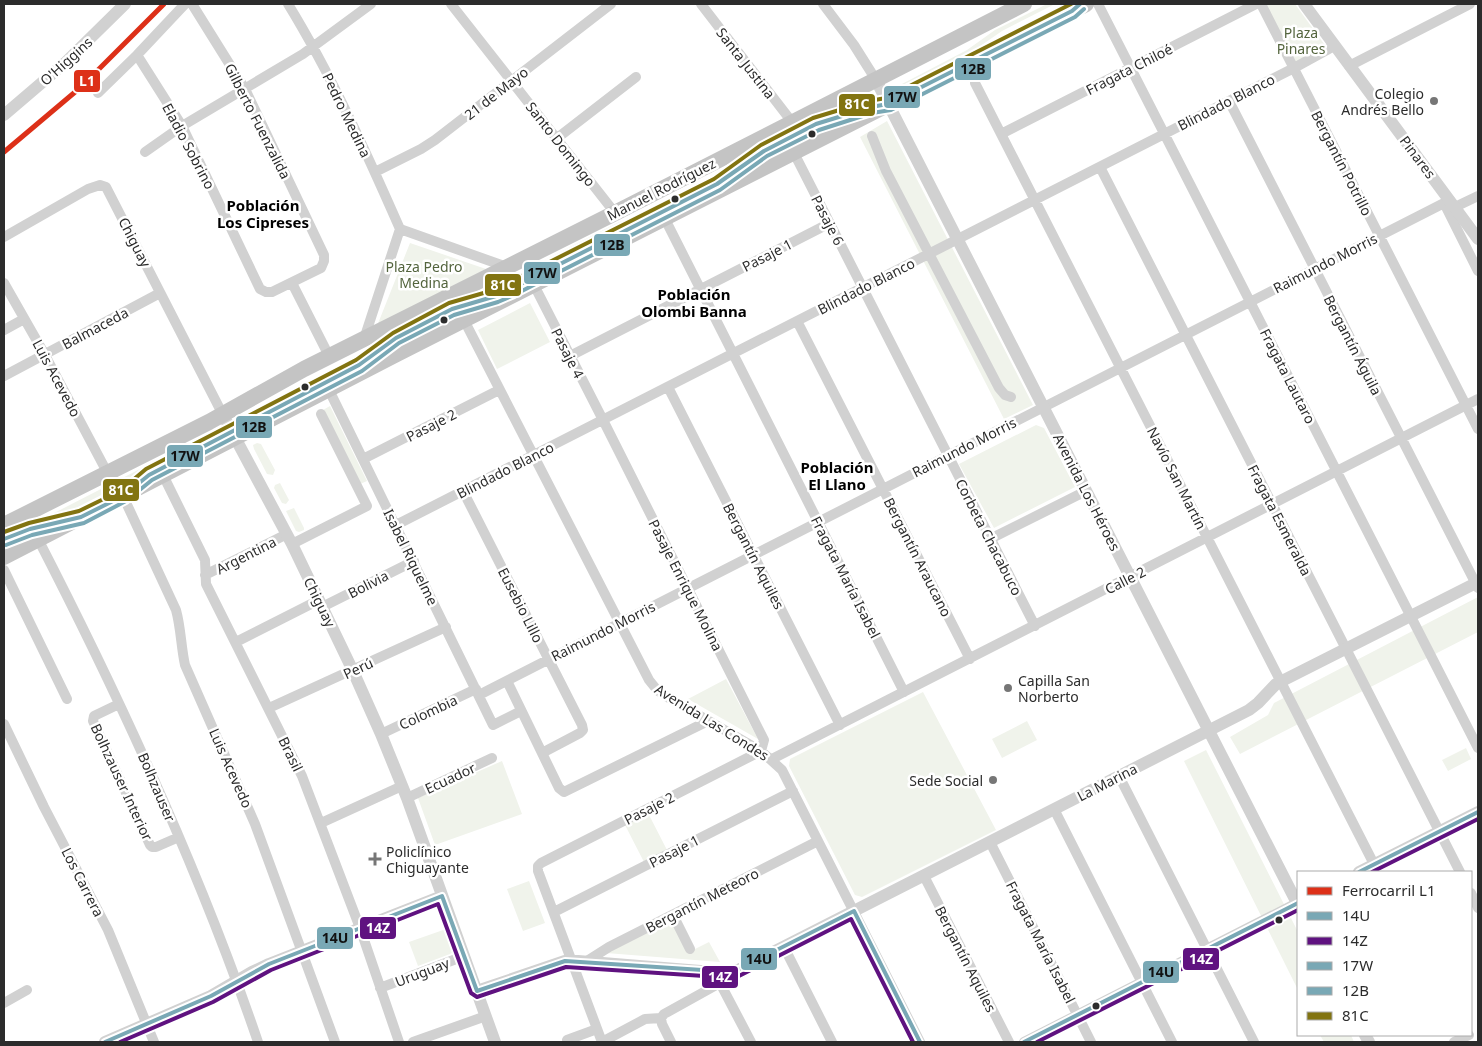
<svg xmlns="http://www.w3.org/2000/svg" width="1482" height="1046" viewBox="0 0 1482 1046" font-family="'Noto Sans',sans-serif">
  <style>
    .green { fill: #f0f3eb }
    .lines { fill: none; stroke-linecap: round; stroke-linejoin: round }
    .minor { stroke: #d1d1d1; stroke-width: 10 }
    .tertiary { stroke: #d1d1d1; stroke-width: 12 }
    .primary { stroke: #c4c4c4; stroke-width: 16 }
    .bus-1-casing { stroke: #fff; stroke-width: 8 }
    .bus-2-casing { stroke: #fff; stroke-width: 8 }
    .bus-3-casing { stroke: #fff; stroke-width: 8 }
    .bus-4-casing { stroke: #fff; stroke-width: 8 }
    .bus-5-casing { stroke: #fff; stroke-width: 8 }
    .bus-1 { stroke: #79a8b5; stroke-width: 4 }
    .bus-2 { stroke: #5f1280; stroke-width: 4 }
    .bus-3 { stroke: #79a8b5; stroke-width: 4 }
    .bus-4 { stroke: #79a8b5; stroke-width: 4 }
    .bus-5 { stroke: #827411; stroke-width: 4 }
    .rail-1-casing { stroke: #fff; stroke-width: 9 }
    .rail-1 { stroke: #dd3018; stroke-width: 5 }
    .poi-dot { fill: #767676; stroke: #fff; stroke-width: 2 }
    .bus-dot { fill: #2c2c2c; stroke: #fff; stroke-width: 2 }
    .labels { text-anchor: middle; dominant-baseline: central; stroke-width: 5; stroke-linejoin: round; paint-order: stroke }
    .park-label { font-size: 14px; fill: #53643d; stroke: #fff }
    .street-label { font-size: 14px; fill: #2c2c2c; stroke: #fff }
    .poi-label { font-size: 14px; fill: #2c2c2c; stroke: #fff; text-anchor: end }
    .neighbourhood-label { font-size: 15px; font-weight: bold; fill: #000; stroke: #fff }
    .line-badge { stroke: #fff; stroke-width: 2 }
    .badge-label { font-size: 14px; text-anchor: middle; font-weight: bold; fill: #fff }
    .pale-badge-label { font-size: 14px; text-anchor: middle; font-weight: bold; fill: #111 }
  </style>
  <rect width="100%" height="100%" fill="#fff"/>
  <path class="green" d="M 1047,4 L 1055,4 L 1002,31 L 976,49 L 901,86 L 900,85 L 967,50 L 995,30 Z
    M 1265,4 L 1295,4 L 1327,48 L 1297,61 L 1295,61 Z
    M 864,98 L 867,103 L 858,108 L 837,112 Z
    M 887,121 L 1033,405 L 1004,419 L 860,137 Z
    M 672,205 L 508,287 L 493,293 L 463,302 L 619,222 Z
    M 410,243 L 486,269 L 377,326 Z
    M 530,303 L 550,342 L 497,369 L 478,330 Z
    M 289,398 L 289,399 L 250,419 L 248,414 L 266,406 Z
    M 330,406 L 367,481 L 360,484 L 323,410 Z
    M 1036,425 L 1044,428 L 1075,487 L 994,528 L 959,464 Z
    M 212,432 L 215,437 L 68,512 L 44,522 L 25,528 Z
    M 257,443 L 261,444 L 275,470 L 273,475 L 267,474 L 254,449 L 253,445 Z
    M 280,483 L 289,500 L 286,504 L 282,503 L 274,488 L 275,485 Z
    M 294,508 L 304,528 L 304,530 L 299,532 L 296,531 L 286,511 Z
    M 1478,597 L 1478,632 L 1240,754 L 1230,737 L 1268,715 L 1274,703 Z
    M 726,679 L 758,739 L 688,699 Z
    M 923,692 L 996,830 L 862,897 L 855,895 L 789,766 L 790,759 Z
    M 1027,721 L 1037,740 L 1002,758 L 992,739 Z
    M 1466,748 L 1471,759 L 1448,771 L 1442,760 Z
    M 1206,750 L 1298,932 L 1298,990 L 1184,761 Z
    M 502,761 L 522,814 L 435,845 L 418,798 Z
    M 648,813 L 667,850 L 644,862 L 625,825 Z
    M 529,881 L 545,923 L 523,931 L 507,889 Z
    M 673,920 L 689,952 L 709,942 L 720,962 L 606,953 Z
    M 446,929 L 453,952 L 450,954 L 418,966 L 409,942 Z
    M 1320,1035 L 1351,1035 L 1354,1042 L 1324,1042 Z"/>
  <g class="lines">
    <path class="minor" d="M 288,4 C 331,74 367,154 400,229 L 364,339
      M 451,4 L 615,213
      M 701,4 L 792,122
      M 823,4 L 854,45 L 876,80
      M 1098,4 L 1478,748
      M 1261,4 L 1478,429
      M 137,55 L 182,126 L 260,289 L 266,292 L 272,292 L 321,268 L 324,261 L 324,255 L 245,89 L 192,4
      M 1349,66 L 1470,4
      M 975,83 L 1378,872
      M 98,93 L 137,55 L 185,4
      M 1229,101 L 1478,588
      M 1001,134 L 1256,4
      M 872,136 L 886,171 L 999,388 L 1005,395 L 1011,397
      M 556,139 L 636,77
      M 145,152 L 182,126 L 303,54 L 371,4
      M 794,153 L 1035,626
      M 1100,167 L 1460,872
      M 375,172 L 421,149 L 435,140 L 611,4
      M 1444,203 L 1478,271
      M 1455,207 L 1478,196
      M 665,219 L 904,692
      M 400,229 L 507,267
      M 4,237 L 88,189 L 100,185 L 106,187 L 223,415
      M 4,283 L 45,355 L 108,474
      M 292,283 L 329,356
      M 534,285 L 603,420 L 764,740 L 761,751 L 541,863 L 538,866 L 538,871 L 602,1042
      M 464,320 L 649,680 L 657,690 L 669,698 L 761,751 L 782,770 L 920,1042
      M 797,321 L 970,659
      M 4,330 L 24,319
      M 570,356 L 830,223
      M 4,376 L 160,293
      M 668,387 L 840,725
      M 329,390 L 493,725 L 521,711
      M 363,459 L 499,390
      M 163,475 L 205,560 L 206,584 L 302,776 L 360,928 L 399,1042
      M 463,491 L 582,725 L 583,730 L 580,733 L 542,753
      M 123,496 L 176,610 C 181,628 181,647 185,665 L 255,824 L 335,1042
      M 396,525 L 1294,68 L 1334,46
      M 38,539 C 122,702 199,869 258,1042
      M 990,539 L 1086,491
      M 292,544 L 367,506 L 321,414
      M 4,570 L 67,699
      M 205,575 L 287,534
      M 322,607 L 414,561
      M 236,642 L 319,600
      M 507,681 L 559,788 L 564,792 L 708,721
      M 479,695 L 1450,200
      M 119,704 L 94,716 L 93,721 L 150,845 L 152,847 L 156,847 L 179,837
      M 269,708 L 446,627
      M 4,724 L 44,807 L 108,930 L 154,1042
      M 381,734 L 476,689
      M 772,759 L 1478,399
      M 1119,776 L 1254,1042
      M 407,798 L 492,758
      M 1054,809 L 1172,1042
      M 321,823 L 402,786
      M 990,842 L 1091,1042
      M 924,876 L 1009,1042
      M 1471,893 L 1478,908
      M 554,912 L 793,791
      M 673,915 L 690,949
      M 784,947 L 832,1042
      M 587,961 L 609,947 L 818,841
      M 720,983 L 751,1042
      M 380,988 L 464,956
      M 4,1003 L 27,990
      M 661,1018 L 662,1024 L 671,1042
      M 413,1042 L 486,1016
      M 568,1042 L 567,1040 L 597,1029
      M 602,1042 L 645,1019 L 661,1018 L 664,1014 L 720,983 L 729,973
      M 1024,1042 L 1297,903
      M 1454,1042 L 1469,1035"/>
    <path class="tertiary" d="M 1304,4 L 1478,239
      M 876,80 L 1298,905
      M 4,115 L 66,62 L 125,4
      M 223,415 L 292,544 L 353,671 L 381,734 L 407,798 L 495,1042
      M 1359,872 L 1478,812
      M 477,991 L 565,961 L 578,961 L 725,973 L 736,971 L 1249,710 L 1258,703 L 1276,684 L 1478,582
      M 1365,1035 L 1369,1042
      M 105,1042 L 211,996 L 252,972 L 269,964 L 442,896"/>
    <path class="primary" d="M 4,525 L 209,422 L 304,369 L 615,213 L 1024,4
      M 4,557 L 395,355 L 1086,4"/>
    <g class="bus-1-casing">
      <path id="bus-1" d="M 1359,872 L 1478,812
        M 105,1042 L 211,996 L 269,964 L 442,896 L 477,991 L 565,961 L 733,972 L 854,911 L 920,1042
        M 1024,1042 L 1298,903"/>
    </g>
    <g class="bus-2-casing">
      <path id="bus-2" d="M 1372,872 L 1478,819
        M 120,1042 L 213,1002 L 271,970 L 438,904 L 471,993 L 477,997 L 566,967 L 735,978 L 851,919 L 913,1042
        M 1037,1042 L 1298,910"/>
    </g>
    <g class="bus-3-casing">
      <path id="bus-3" d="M 4,539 L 30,529 L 81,517 L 123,496 L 149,475 L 359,365 L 396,338 L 452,309 L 496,296 L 511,289 L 717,184 L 764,151 L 816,124 L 871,107 L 888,104 L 1072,11 L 1080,4"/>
    </g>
    <g class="bus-4-casing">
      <path id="bus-4" d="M 6,545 L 32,535 L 84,523 L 126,501 L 152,480 L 362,371 L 399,343 L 454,315 L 498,302 L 514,295 L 720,190 L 767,156 L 819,130 L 872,113 L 891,110 L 1075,17 L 1084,9"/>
    </g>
    <g class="bus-5-casing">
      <path id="bus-5" d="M 4,532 L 29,523 L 79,511 L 120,491 L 146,469 L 356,360 L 393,333 L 449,303 L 494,290 L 508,283 L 714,179 L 761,145 L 813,118 L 869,101 L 886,98 L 1071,4"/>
    </g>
    <use href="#bus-1" class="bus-1"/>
    <use href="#bus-2" class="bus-2"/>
    <use href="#bus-3" class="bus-3"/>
    <use href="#bus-4" class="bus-4"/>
    <use href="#bus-5" class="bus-5"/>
    <g class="rail-1-casing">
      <path id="rail-1" d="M 4,152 L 81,87 L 164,4"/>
    </g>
    <use href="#rail-1" class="rail-1"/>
  </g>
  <g class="poi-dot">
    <circle cx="1434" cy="101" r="5"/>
    <circle cx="1008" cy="688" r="5"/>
    <circle cx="993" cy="780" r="5"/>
    <path d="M372.5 851.5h5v5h5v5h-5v5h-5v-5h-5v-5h5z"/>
  </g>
  <g class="bus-dot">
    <circle cx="812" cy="134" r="4.5"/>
    <circle cx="675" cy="199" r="4.5"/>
    <circle cx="444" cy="320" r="4.5"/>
    <circle cx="305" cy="387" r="4.5"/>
    <circle cx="1279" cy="920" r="4.5"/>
    <circle cx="1096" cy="1006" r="4.5"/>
  </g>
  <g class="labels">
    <g class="park-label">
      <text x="1301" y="32">Plaza<tspan x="1301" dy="16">Pinares</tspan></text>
      <text x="424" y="266">Plaza Pedro<tspan x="424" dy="16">Medina</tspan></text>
    </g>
    <g class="street-label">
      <text transform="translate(66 61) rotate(-42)">O'Higgins</text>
      <text transform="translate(746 63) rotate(52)">Santa Justina</text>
      <text transform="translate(1129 69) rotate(-27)">Fragata Chiloé</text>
      <text transform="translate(496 93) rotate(-38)">21 de Mayo</text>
      <text transform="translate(1226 102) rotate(-27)">Blindado Blanco</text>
      <text transform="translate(347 115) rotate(64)">Pedro Medina</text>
      <text transform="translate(258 121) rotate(63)">Gilberto Fuenzalida</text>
      <text transform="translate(561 144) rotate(52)">Santo Domingo</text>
      <text transform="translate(189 146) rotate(62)">Eladio Sobrino</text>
      <text transform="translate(1418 157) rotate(53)">Pinares</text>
      <text transform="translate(1342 163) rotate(63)">Bergantín Potrillo</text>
      <text transform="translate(661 189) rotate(-27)">Manuel Rodríguez</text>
      <text transform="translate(828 220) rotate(63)">Pasaje 6</text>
      <text transform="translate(135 242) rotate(63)">Chiguay</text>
      <text transform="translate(767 255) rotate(-27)">Pasaje 1</text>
      <text transform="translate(1325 263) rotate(-27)">Raimundo Morris</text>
      <text transform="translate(866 286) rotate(-27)">Blindado Blanco</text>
      <text transform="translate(95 328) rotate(-28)">Balmaceda</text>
      <text transform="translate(1353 345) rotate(63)">Bergantín Águila</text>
      <text transform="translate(568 353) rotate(63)">Pasaje 4</text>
      <text transform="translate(1288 376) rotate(63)">Fragata Lautaro</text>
      <text transform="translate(57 378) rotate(62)">Luis Acevedo</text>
      <text transform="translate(431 425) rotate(-27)">Pasaje 2</text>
      <text transform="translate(964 447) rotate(-27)">Raimundo Morris</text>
      <text transform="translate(505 470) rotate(-27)">Blindado Blanco</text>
      <text transform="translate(1177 478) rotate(63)">Navío San Martín</text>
      <text transform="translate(1087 492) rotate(63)">Avenida Los Héroes</text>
      <text transform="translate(1280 520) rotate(63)">Fragata Esmeralda</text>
      <text transform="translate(989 537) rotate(63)">Corbeta Chacabuco</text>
      <text transform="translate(246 555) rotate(-27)">Argentina</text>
      <text transform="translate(754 556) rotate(63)">Bergantín Aquiles</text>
      <text transform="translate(411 557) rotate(64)">Isabel Riquelme</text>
      <text transform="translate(918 557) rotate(63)">Bergantín Araucano</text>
      <text transform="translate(846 577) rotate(63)">Fragata María Isabel</text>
      <text transform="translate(1125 580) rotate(-27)">Calle 2</text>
      <text transform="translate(368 584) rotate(-27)">Bolivia</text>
      <text transform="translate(686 585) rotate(63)">Pasaje Enrique Molina</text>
      <text transform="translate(320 602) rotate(64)">Chiguay</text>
      <text transform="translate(521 605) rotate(63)">Eusebio Lillo</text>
      <text transform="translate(603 631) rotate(-27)">Raimundo Morris</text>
      <text transform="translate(358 668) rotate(-25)">Perú</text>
      <text transform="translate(428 712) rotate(-25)">Colombia</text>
      <text transform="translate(712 722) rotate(32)">Avenida Las Condes</text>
      <text transform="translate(291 754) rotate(64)">Brasil</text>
      <text transform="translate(231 768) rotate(66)">Luis Acevedo</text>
      <text transform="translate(450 778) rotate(-25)">Ecuador</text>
      <text transform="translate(122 782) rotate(65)">Bolhzauser Interior</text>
      <text transform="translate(1107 782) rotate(-27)">La Marina</text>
      <text transform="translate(157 787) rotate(67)">Bolhzauser</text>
      <text transform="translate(649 808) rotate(-27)">Pasaje 2</text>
      <text transform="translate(674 851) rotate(-27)">Pasaje 1</text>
      <text transform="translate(83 882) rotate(63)">Los Carrera</text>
      <text transform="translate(702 900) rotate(-27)">Bergantín Meteoro</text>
      <text transform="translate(1041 942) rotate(63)">Fragata María Isabel</text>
      <text transform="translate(966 959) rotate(63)">Bergantín Aquiles</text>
      <text transform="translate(422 972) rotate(-21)">Uruguay</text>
    </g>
    <g class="poi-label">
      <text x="1424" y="93">Colegio<tspan x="1424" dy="16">Andrés Bello</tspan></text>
      <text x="1018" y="680" text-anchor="start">Capilla San<tspan x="1018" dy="16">Norberto</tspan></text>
      <text x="983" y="780">Sede Social</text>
      <text x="386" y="851" text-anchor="start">Policlínico<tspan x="386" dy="16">Chiguayante</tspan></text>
    </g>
    <g class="neighbourhood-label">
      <text x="263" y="205">Población<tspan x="263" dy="17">Los Cipreses</tspan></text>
      <text x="694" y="294">Población<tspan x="694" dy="17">Olombi Banna</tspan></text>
      <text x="837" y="467">Población<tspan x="837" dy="17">El Llano</tspan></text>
    </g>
  </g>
  <g class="line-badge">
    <rect x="954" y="57" width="38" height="24" rx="5" fill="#79a8b5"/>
    <rect x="73" y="69" width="28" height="24" rx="5" fill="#dd3018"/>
    <rect x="883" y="85" width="38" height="24" rx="5" fill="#79a8b5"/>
    <rect x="838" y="93" width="38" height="24" rx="5" fill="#827411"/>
    <rect x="593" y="233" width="38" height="24" rx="5" fill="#79a8b5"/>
    <rect x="523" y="261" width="38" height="24" rx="5" fill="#79a8b5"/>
    <rect x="484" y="273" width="38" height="24" rx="5" fill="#827411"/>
    <rect x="235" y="415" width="38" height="24" rx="5" fill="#79a8b5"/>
    <rect x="166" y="444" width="38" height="24" rx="5" fill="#79a8b5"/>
    <rect x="102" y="478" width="38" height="24" rx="5" fill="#827411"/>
    <rect x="359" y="916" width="38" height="24" rx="5" fill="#5f1280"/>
    <rect x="316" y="926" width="38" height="24" rx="5" fill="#79a8b5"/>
    <rect x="740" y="947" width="38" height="24" rx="5" fill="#79a8b5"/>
    <rect x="1182" y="947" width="38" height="24" rx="5" fill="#5f1280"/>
    <rect x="1142" y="960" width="38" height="24" rx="5" fill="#79a8b5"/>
    <rect x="701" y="965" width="38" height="24" rx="5" fill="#5f1280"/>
  </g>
  <g class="badge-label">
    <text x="87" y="86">L1</text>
    <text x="857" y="109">81C</text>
    <text x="503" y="290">81C</text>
    <text x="121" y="495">81C</text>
    <text x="378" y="933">14Z</text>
    <text x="1201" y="964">14Z</text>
    <text x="720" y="982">14Z</text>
  </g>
  <g class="pale-badge-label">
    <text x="973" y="74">12B</text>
    <text x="902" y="102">17W</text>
    <text x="612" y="250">12B</text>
    <text x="542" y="278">17W</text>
    <text x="254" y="432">12B</text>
    <text x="185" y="461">17W</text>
    <text x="335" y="943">14U</text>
    <text x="759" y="964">14U</text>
    <text x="1161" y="977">14U</text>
  </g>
  <rect width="1482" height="1046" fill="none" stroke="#2c2c2c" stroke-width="10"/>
  <rect x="1297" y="871" width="175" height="165" fill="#ffffff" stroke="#ababab"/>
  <rect x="1307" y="887" width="25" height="8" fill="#dd3018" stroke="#ababab"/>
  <text x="1342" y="896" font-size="15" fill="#2c2c2c">Ferrocarril L1</text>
  <rect x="1307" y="912" width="25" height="8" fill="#79a8b5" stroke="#ababab"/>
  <text x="1342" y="921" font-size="15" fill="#2c2c2c">14U</text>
  <rect x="1307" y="937" width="25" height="8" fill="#5f1280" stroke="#ababab"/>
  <text x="1342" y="946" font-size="15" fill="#2c2c2c">14Z</text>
  <rect x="1307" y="962" width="25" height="8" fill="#79a8b5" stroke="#ababab"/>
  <text x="1342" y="971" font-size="15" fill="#2c2c2c">17W</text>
  <rect x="1307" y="987" width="25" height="8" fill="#79a8b5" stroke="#ababab"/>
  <text x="1342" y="996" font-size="15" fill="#2c2c2c">12B</text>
  <rect x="1307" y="1012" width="25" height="8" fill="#827411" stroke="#ababab"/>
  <text x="1342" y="1021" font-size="15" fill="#2c2c2c">81C</text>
</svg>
